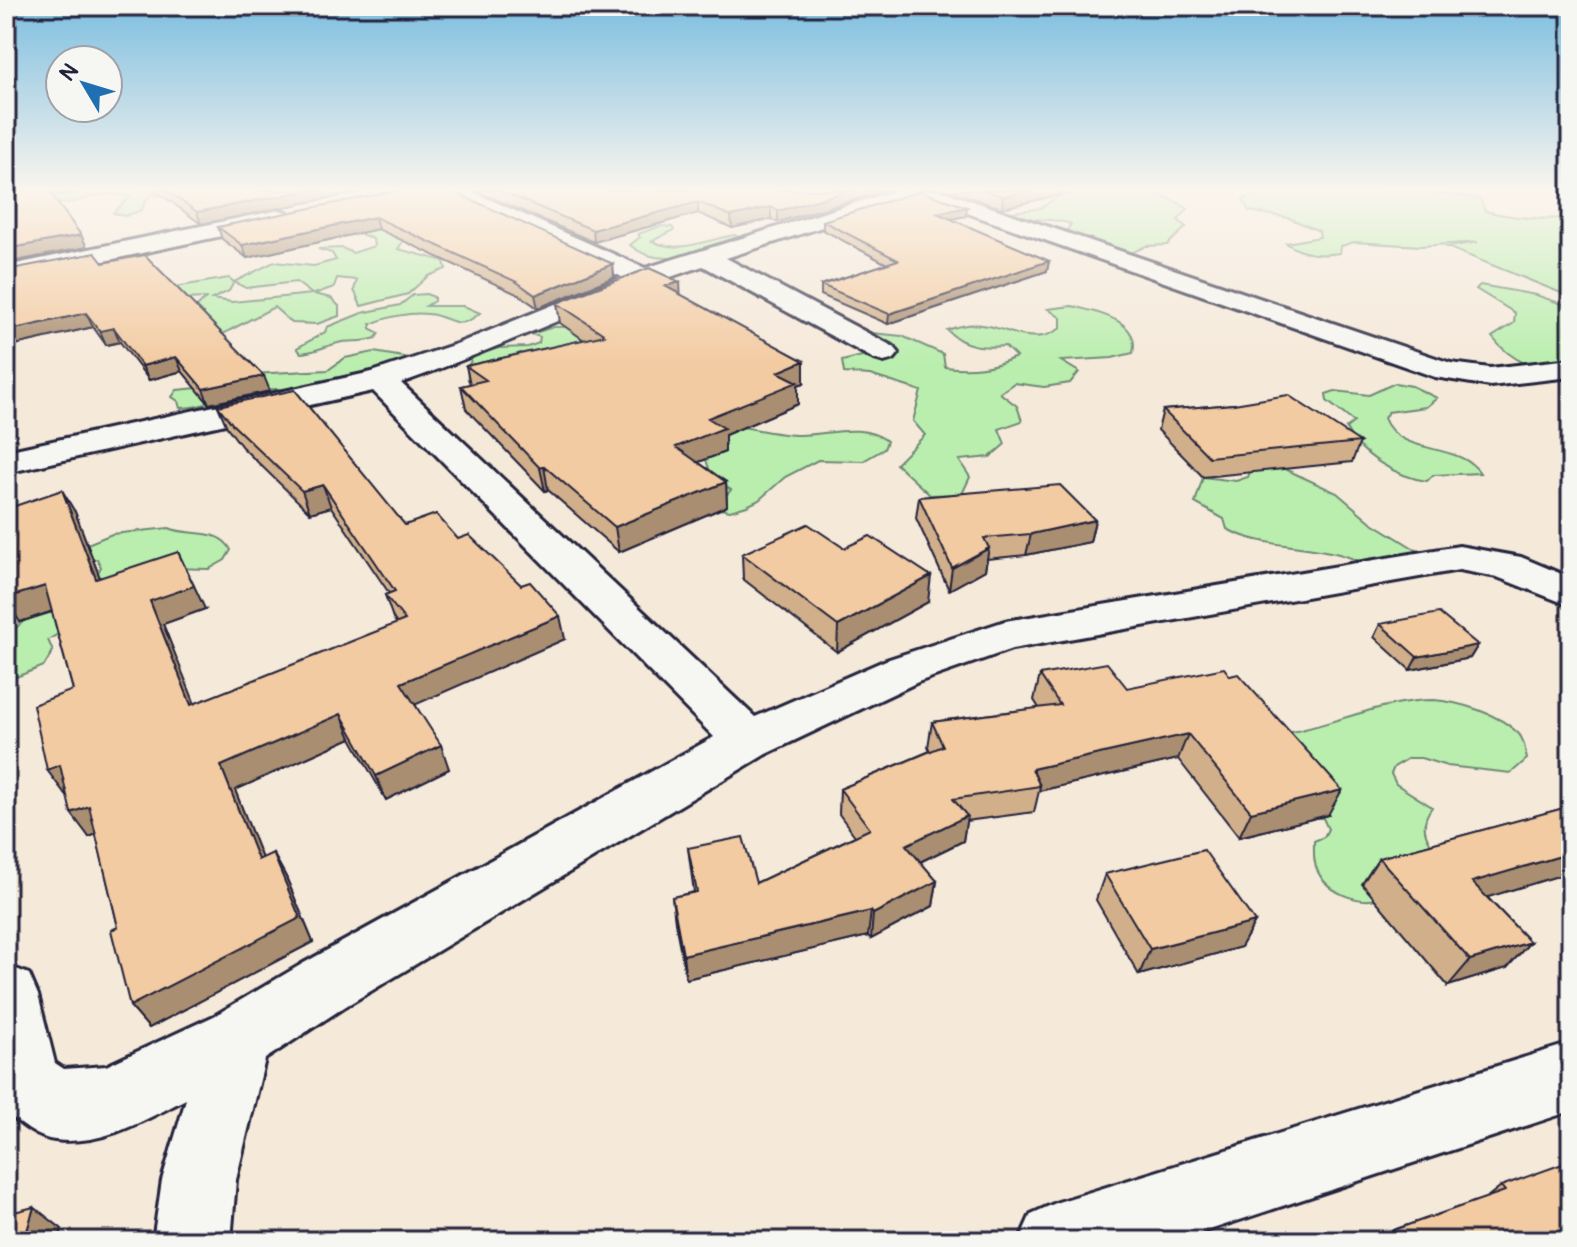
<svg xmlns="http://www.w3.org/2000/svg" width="1577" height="1247" viewBox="0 0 1577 1247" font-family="Pangolin,sans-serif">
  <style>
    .green { fill: #baeeae; stroke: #6e8874; stroke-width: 2; fill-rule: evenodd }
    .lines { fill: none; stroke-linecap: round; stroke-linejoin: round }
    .minor-casing { stroke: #22223b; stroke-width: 6 }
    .minor { fill: #f6f6f2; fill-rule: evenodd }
    .wall { fill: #d1af8b; stroke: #22223b; stroke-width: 2 }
    .shaded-wall { fill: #aa8e71; stroke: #22223b; stroke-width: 2 }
    .building { fill: #f3cba2; stroke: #22223b; stroke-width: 2 }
  </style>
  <rect width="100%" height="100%" fill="#f5e9da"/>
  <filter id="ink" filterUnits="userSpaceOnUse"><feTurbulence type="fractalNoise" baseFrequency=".0125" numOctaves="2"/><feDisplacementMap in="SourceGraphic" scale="16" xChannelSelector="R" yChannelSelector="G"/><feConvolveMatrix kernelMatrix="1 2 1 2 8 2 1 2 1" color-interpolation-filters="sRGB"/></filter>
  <g filter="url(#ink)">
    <path class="green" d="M 95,190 L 156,190 L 155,192 L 161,190 L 171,194 C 150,197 149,190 142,210 L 125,216 L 113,213 L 130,197 C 124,196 117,194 110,194 C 87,194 61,214 39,195 Z
      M 1082,190 C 1117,190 1158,186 1188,209 L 1178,220 L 1186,227 L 1167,245 L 1146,246 L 1125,256 L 1062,238 L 1071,224 C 1049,216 1026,223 1006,213 L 1041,208 L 1059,196 Z
      M 1275,190 C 1344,190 1413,186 1480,199 L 1485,211 C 1514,218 1541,221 1571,217 L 1571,297 L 1447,247 L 1478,242 L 1421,246 L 1354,242 L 1341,246 L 1340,253 C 1320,256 1303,255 1286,243 L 1320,237 L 1319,231 L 1289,218 L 1249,211 L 1243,199 Z
      M 372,218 L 403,241 L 398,249 L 444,261 L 446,269 L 428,276 L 408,294 L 361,306 L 354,290 L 357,280 L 337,278 L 334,287 L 314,294 L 331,298 L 339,306 L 339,316 L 317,324 L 292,323 L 274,307 L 219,336 L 196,308 L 206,298 L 182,299 L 168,288 L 229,278 L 234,282 L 274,262 L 314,266 L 336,260 L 332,253 L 318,249 L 342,248 L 353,253 L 374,246 L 373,239 L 351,230 ZM 234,282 L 246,288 L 296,282 L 312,294 L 232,302 L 212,299 L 229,291 Z
      M 661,226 L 672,227 L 674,230 L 652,241 C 681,255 706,239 735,235 L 739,238 C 706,251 662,272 630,245 L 640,237 L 638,234 Z
      M 1480,285 L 1536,295 L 1571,307 L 1571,379 C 1540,371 1512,363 1492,337 L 1514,323 L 1515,313 L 1476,289 Z
      M 426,294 L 434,297 L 434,301 L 426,306 L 464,306 L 480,313 C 456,333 452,316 428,314 C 410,312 387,317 371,324 L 371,329 L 379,333 L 376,338 C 363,343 350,340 338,343 C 325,346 316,352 301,353 L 297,348 L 325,332 L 327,327 L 362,313 L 400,305 L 413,295 Z
      M 1072,306 C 1096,312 1141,320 1133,353 L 1112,358 L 1061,361 L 1079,372 L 1070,383 L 1044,387 L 1014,383 L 1000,393 L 1017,406 L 1022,421 L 999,429 L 1005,444 L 990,457 L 959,460 L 970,477 L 962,494 L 930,495 L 896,464 L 925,435 L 913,421 L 921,391 L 870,375 L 844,373 L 842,361 L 866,355 L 861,344 L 872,333 L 902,336 L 943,354 L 945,367 C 971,370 992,368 1016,357 L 1005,346 C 982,348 964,347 947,330 C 993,313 1007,341 1043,336 C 1049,335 1056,331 1061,328 L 1061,318 L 1048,309 Z
      M 554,327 L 568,327 L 595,336 L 530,357 L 520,353 L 475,385 L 468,380 L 467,368 L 474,355 L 499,348 L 528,347 L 539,343 L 540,337 L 531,334 Z
      M 374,352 L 409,358 C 374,372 339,383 301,388 C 285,390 268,388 252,391 C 227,395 204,408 180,408 L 178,401 L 172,397 L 177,390 L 198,388 L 252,374 L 328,370 L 345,358 Z
      M 1395,383 L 1412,386 L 1437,398 L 1426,407 L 1388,412 L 1384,418 C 1399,457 1459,441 1480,473 L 1433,475 L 1427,481 C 1397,477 1360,455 1346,428 L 1354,422 L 1327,401 L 1326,394 L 1335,391 L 1369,395 Z
      M 730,425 C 754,428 776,435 800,435 C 829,435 861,422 887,441 L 884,449 L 863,461 L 818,460 L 785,477 L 759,500 L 747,506 L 730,511 L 715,508 L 731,490 L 712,477 L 706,460 L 696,454 Z
      M 1274,464 L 1337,493 L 1371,522 L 1418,551 L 1416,561 L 1373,569 C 1330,540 1272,553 1227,529 L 1224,519 L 1195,503 L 1203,477 L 1236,481 L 1248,477 L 1251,469 Z
      M 169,528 C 189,537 219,527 231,550 L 225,560 L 209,569 L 172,568 L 48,640 L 53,651 L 44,666 L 6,681 L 6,636 L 36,611 L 95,578 L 101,567 L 97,559 L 63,570 L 6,603 L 6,577 L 112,534 Z
      M 1434,700 C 1460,702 1500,714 1519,734 C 1525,741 1525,751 1527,759 L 1511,773 L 1447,766 L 1421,758 L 1409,758 L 1394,767 L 1391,774 L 1396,784 L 1432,807 C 1416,828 1429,843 1443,860 C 1425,871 1404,890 1384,897 C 1361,906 1329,894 1318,872 C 1313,862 1314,852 1314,841 L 1324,837 L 1328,829 L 1323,818 L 1310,818 L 1281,734 C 1333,726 1380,700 1434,700 Z"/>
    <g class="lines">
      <g class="minor-casing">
        <path id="minor" d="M 442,190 L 468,190 L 645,268 L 897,190 L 940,190 L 1451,363 L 1490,368 L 1571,359 L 1571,377 L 1490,386 L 1435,377 L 919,196 L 726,258 L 894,347 L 899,353 L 894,359 L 884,362 L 874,359 L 703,266 C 600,299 503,347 401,383 L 755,717 L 886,660 L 1005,621 L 1459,546 L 1521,557 L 1571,578 L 1571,606 L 1497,577 L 1459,570 L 1012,649 L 918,682 L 766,754 L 346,1006 L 265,1059 L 236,1180 L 231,1241 L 153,1241 L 162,1180 L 186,1099 C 145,1120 102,1146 55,1140 C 36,1138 20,1123 6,1112 L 6,965 L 29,974 L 38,995 L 55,1063 L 64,1069 L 106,1066 L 214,1016 L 302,964 L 714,737 L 373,391 L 6,473 L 6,451 L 372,372 L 459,343 L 622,277 L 445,194 Z
          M 279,210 L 287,212 L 290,217 L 287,222 L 6,282 L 6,266 Z
          M 1571,1043 L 1571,1111 L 1176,1241 L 1019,1241 L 1031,1214 L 1058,1202 Z"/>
      </g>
      <use href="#minor" class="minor"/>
    </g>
    <path class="wall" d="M 155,190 L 369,190 L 201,224 Z
      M 400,190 L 613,264 L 614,277 L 538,308 L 519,295 L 378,229 L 247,258 L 222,239 L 218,227 Z
      M 474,190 L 888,190 L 778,222 L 771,219 L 732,228 L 698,213 L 594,242 Z
      M 948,190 L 1060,190 L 1059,195 L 1002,208 Z
      M 966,216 L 950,219 L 1049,261 L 1047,271 L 888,324 L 821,295 L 821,285 L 887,264 L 823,230 L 823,221 Z
      M 103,263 L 270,391 L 209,404 L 182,371 L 149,380 L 120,342 L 106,345 L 93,327 L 6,347 L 6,270 Z
      M 681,295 L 804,383 L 798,385 L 798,404 L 725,435 L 725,452 L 698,462 L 726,482 L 727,506 L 619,552 L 548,490 L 545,491 L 466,409 L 461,386 L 470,384 L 466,366 L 584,340 L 560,323 L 557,303 Z
      M 1234,404 L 1360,442 L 1352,462 L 1203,477 L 1158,430 L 1163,410 Z
      M 218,406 L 405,525 L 458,539 L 565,639 L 415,704 L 449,769 L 386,800 L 351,738 L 235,790 L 262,859 L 273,853 L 286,877 L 313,942 L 149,1028 L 130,1006 L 118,927 L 96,834 L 89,837 L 66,794 L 65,794 L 73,690 L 52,612 L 20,622 L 75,512 L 100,578 L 205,609 L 163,624 L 194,704 L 397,624 L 393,618 L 385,595 L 389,593 L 331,507 L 310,513 L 242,447 L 227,427 Z
      M 919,497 L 1095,520 L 1090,542 L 1026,555 L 987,559 L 985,570 L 949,590 L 916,518 Z
      M 844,548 L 928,602 L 837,652 L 743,579 L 742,554 Z
      M 1380,624 L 1478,645 L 1470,658 L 1410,670 L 1374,637 Z
      M 1040,675 L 1127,688 L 1328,815 L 1239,837 L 1178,759 L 1039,791 L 1034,812 L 966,821 L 963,841 L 920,862 L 937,881 L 933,906 L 871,939 L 868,936 L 686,979 L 675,922 L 672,897 L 694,892 L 688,848 L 756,883 L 855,836 L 839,814 L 840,789 L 930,751 L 928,747 L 932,722 L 1039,708 L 1034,700 Z
      M 1571,806 L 1571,872 L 1487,897 L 1530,942 L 1507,968 L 1448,986 L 1362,884 L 1379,858 Z
      M 1105,874 L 1255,922 L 1241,947 L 1139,975 L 1096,900 Z
      M 1501,1186 L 1571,1241 L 1376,1241 L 1385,1233 L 1486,1198 Z"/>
    <path class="shaded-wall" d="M 47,190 L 90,190 L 50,196 Z
      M 311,190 L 369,190 L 201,224 L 197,212 Z
      M 851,190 L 888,190 L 778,222 L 778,211 Z
      M 1035,190 L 1060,190 L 1059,195 L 1002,208 L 1003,196 Z
      M 698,202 L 698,213 L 594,242 L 593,230 Z
      M 771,207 L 771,219 L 732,228 L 731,216 Z
      M 967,207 L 966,216 L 936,222 L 937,213 Z
      M 375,217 L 378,229 L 247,258 L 242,245 Z
      M 81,235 L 87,247 L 6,263 L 6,249 Z
      M 1049,261 L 1047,271 L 888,324 L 889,314 Z
      M 613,264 L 614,277 L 538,308 L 535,295 Z
      M 680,282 L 681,301 L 665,286 Z
      M 86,313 L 93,327 L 6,347 L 6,331 Z
      M 114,328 L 120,342 L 106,345 L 100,331 Z
      M 176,357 L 182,371 L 149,380 L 142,366 Z
      M 804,361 L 804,383 L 798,385 L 798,404 L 725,435 L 725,452 L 678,470 L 676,447 L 708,418 L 778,372 Z
      M 264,376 L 270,391 L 209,404 L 203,389 Z
      M 544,466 L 548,490 L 545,491 L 540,468 Z
      M 726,482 L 727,506 L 619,552 L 615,527 Z
      M 323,485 L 331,507 L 310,513 L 302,491 Z
      M 62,490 L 75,512 L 109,602 L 96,579 Z
      M 1095,520 L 1090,542 L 1026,555 L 1031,534 Z
      M 989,548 L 985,570 L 949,590 L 952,568 Z
      M 178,552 L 205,609 L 163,624 L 205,729 L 191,705 L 150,601 Z
      M 931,576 L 928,602 L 837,652 L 838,626 Z
      M 45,586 L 59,609 L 20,622 L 6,601 L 6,598 Z
      M 560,616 L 565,639 L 410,707 L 401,683 Z
      M 1478,645 L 1470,658 L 1410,670 L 1417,657 Z
      M 341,714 L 351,738 L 235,790 L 272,884 L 258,860 L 221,766 Z
      M 1188,734 L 1178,759 L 1039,791 L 1040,786 L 1032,769 Z
      M 441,745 L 449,769 L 386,800 L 376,776 Z
      M 60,765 L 77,789 L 65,794 L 47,770 Z
      M 1342,790 L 1328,815 L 1239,837 L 1251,812 Z
      M 89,806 L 107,830 L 89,837 L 71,813 Z
      M 967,816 L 963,841 L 903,870 L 906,845 Z
      M 273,853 L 286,877 L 313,942 L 149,1028 L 130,1006 Z
      M 1571,853 L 1571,872 L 1452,908 L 1472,882 Z
      M 937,881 L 933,906 L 871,939 L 873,914 Z
      M 871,911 L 868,936 L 686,979 L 683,955 Z
      M 1255,922 L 1241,947 L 1139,975 L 1150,949 Z
      M 1530,942 L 1507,968 L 1448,986 L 1470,960 Z
      M 34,1207 L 62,1229 L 59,1241 L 24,1241 Z"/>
    <path class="building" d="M 6,190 L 48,190 L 81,235 L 6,249 Z
      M 166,190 L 311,190 L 197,212 Z
      M 400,190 L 450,190 L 613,264 L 535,295 L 517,282 L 375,217 L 242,245 L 218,227 Z
      M 498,190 L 851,190 L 778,211 L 771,207 L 731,216 L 698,202 L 593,230 Z
      M 982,190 L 1035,190 L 1003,196 Z
      M 920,191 L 967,207 L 937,213 L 1049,261 L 889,314 L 821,285 L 898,260 L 823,221 Z
      M 95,253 L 103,263 L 145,255 L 264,376 L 203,389 L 176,357 L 142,366 L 114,328 L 100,331 L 86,313 L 6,331 L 6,270 Z
      M 649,268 L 680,282 L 665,286 L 804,361 L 778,372 L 798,382 L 708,418 L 724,428 L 676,447 L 726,482 L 615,527 L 544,466 L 540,468 L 461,386 L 486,380 L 466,366 L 605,335 L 557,303 Z
      M 295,390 L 405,525 L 436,514 L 458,539 L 469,535 L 521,585 L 530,582 L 560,616 L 401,683 L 441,745 L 376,776 L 341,714 L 221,766 L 258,860 L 273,853 L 300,918 L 130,1006 L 111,930 L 118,927 L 89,806 L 71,813 L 60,765 L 47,770 L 33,705 L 73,690 L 45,586 L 6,598 L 6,509 L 62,490 L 96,579 L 178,552 L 194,586 L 150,601 L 191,705 L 405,620 L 385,595 L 395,591 L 323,485 L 302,491 L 234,426 L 218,406 Z
      M 1288,395 L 1360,442 L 1209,457 L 1163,410 L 1234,404 Z
      M 1060,485 L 1095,520 L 1031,534 L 984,538 L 989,548 L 952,568 L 919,497 Z
      M 808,524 L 844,548 L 870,536 L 931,576 L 838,626 L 742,554 Z
      M 1439,613 L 1478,645 L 1417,657 L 1380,624 Z
      M 1107,663 L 1127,688 L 1224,668 L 1230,676 L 1238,674 L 1342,790 L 1251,812 L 1188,734 L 1032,769 L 1040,786 L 953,799 L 967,816 L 906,845 L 937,881 L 873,914 L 871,911 L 683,955 L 672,897 L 697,892 L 688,848 L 743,837 L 756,883 L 870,829 L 840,789 L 943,746 L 932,722 L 1060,705 L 1040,675 Z
      M 1571,806 L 1571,853 L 1472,882 L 1530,942 L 1470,960 L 1379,858 Z
      M 1204,850 L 1255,922 L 1150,949 L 1105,874 Z
      M 1571,1161 L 1571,1241 L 1390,1241 L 1385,1233 L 1505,1191 L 1501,1186 Z
      M 34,1207 L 24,1241 L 6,1241 L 6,1214 Z"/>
  </g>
  <linearGradient id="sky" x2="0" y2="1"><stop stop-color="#7cbee0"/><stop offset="0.52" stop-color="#faf5ee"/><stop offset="1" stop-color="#faf5ee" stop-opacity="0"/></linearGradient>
  <rect width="1577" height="364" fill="url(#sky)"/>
  <rect width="1577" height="1247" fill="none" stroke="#f6f6f2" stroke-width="32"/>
  <rect x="16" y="16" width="1545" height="1215" fill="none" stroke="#22223b" stroke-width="3" filter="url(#ink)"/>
  <g transform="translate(84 84) rotate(308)"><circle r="38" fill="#f6f6f2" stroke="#a1a1a9" stroke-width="2"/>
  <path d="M0-6L14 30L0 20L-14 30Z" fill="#1f6fb2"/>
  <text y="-12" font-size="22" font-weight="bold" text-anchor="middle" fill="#22223b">N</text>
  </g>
</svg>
